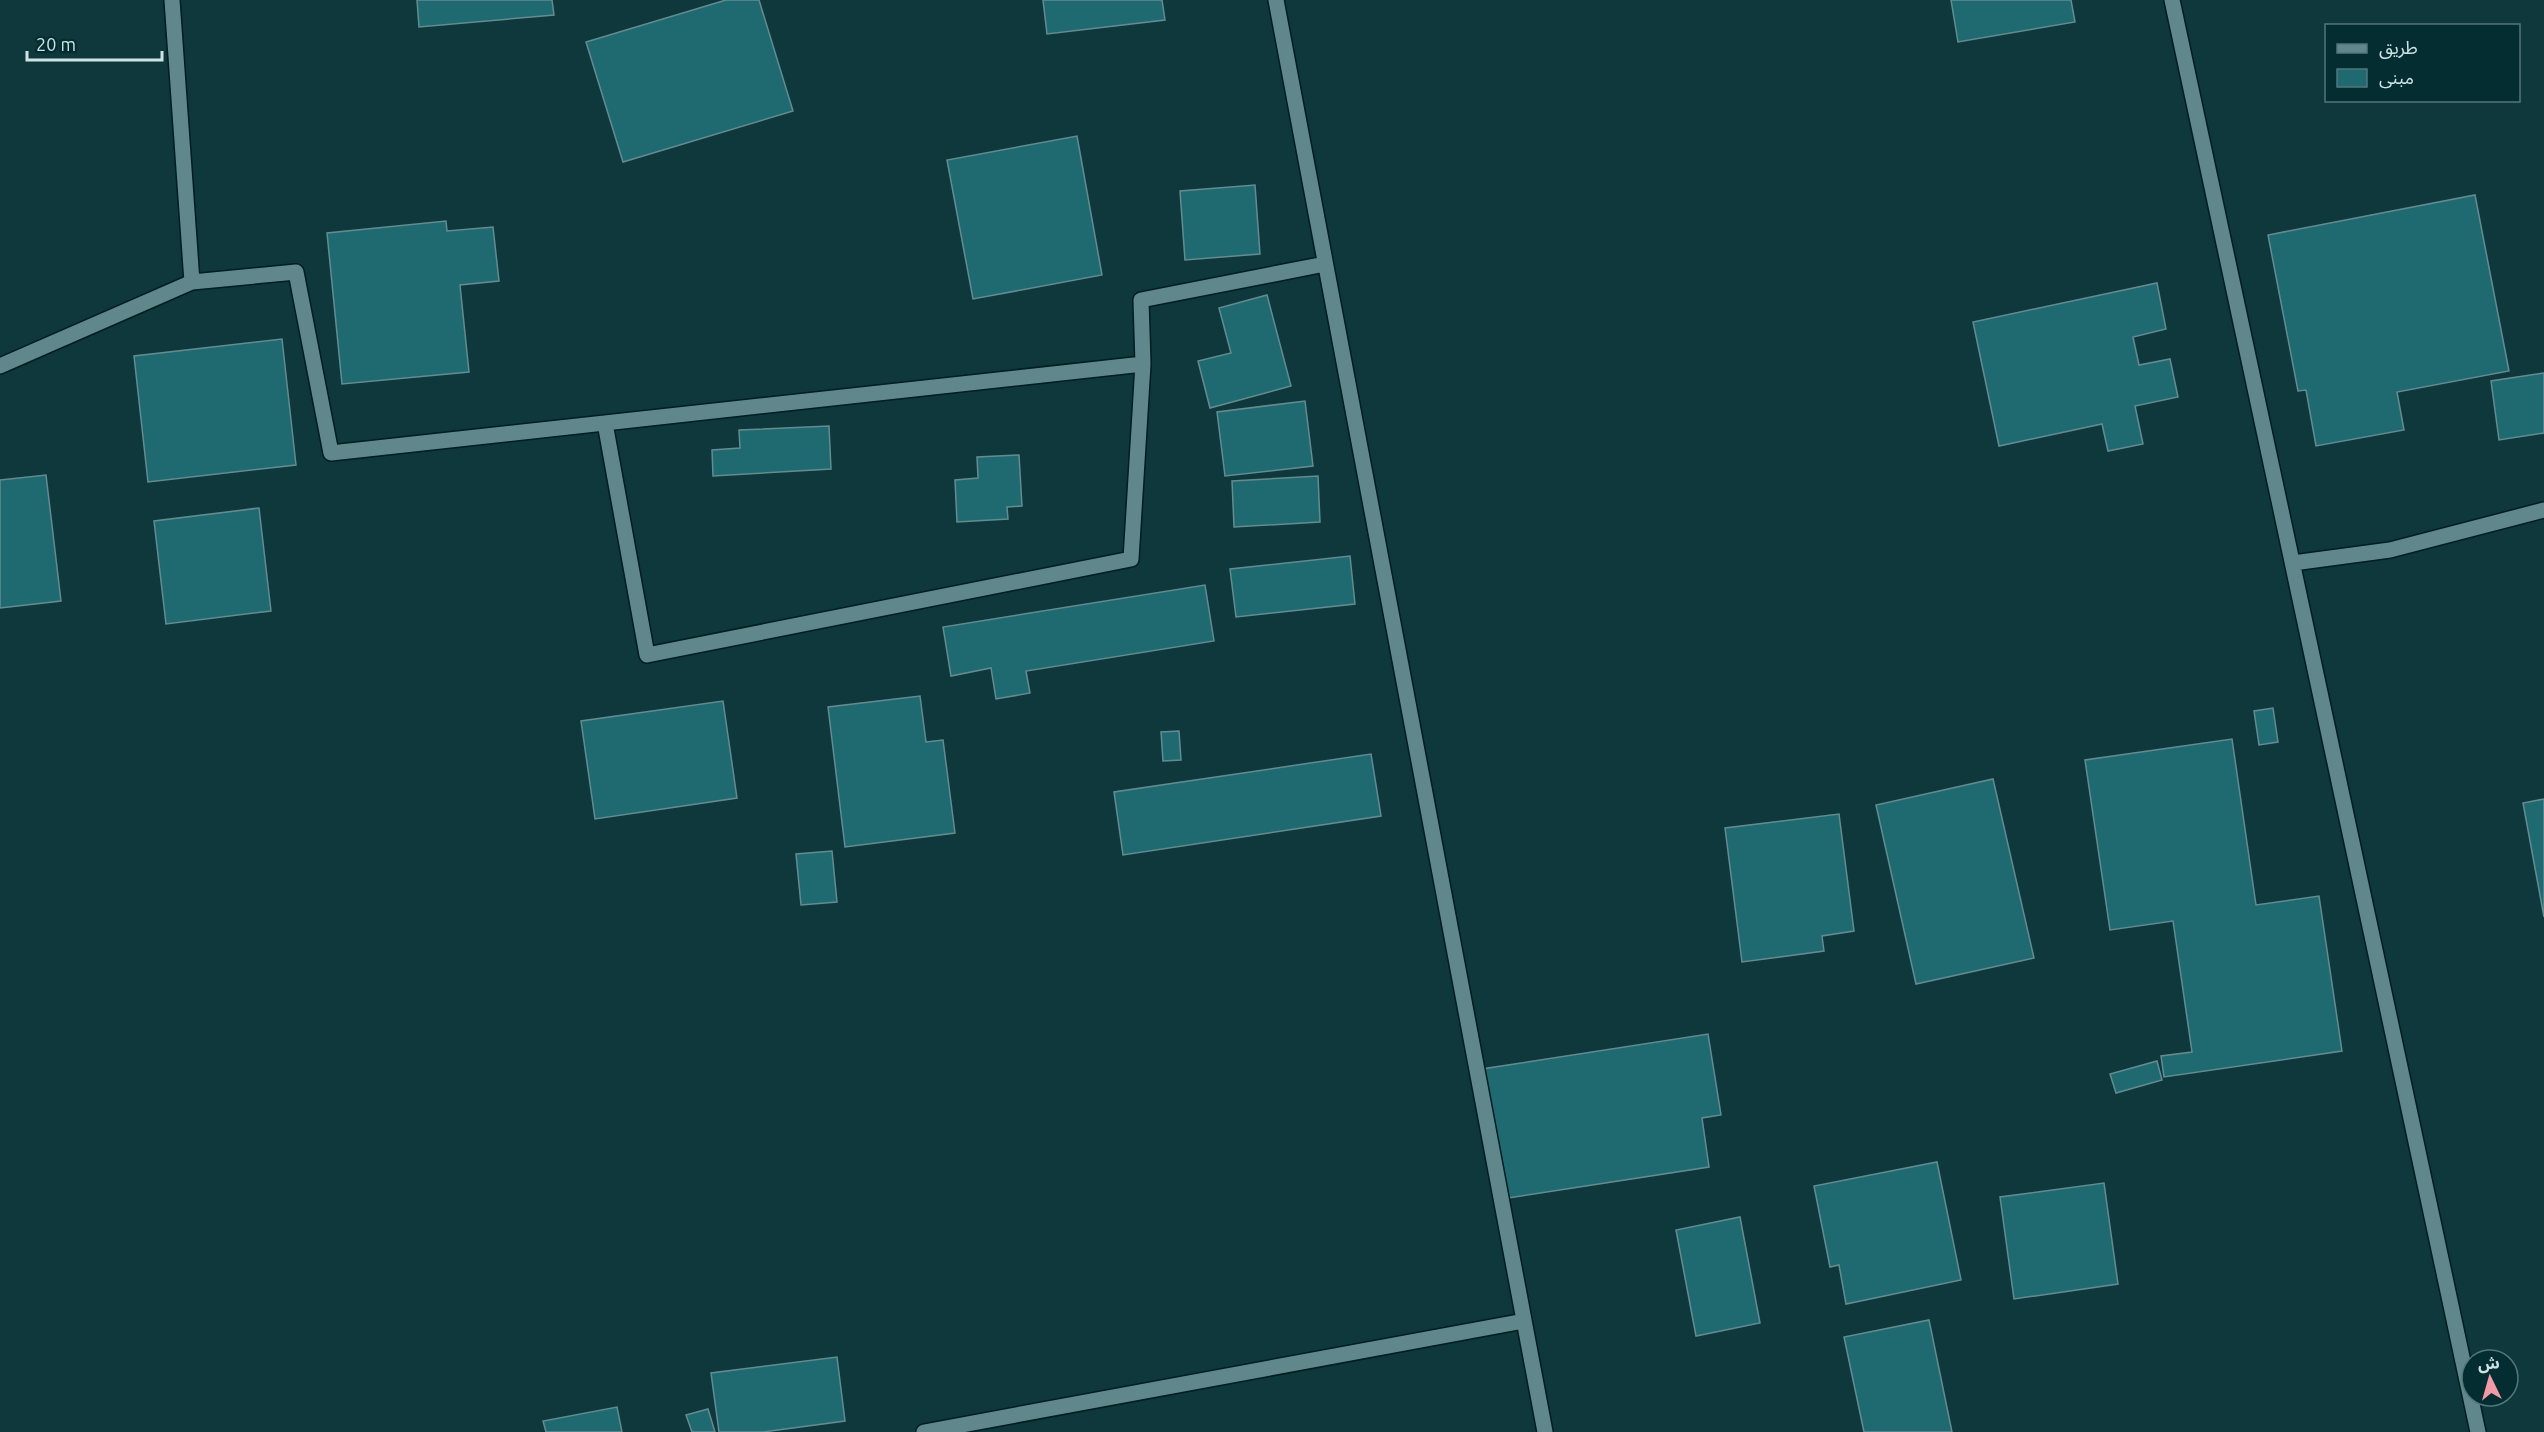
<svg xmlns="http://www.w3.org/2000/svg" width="2544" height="1432" viewBox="0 0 2544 1432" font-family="Ubuntu,'Noto Sans Arabic',sans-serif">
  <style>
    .building { fill: #1f6a71; stroke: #648c90; stroke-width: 1.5 }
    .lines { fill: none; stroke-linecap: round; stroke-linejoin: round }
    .minor-casing { stroke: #011e21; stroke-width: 18 }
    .minor { stroke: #60878c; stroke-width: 15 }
  </style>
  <rect width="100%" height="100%" fill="#0f383c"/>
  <path class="building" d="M 417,0 L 552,0 L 554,15 L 419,27 Z
    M 726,0 L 759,0 L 793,111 L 623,162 L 586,42 Z
    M 1043,0 L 1162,0 L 1165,20 L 1047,34 Z
    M 1951,0 L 2071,0 L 2075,22 L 1958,42 Z
    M 1077,136 L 1102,275 L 973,299 L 947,160 Z
    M 1255,185 L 1260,254 L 1185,260 L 1180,191 Z
    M 2475,195 L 2509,371 L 2397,392 L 2404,430 L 2316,446 L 2306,390 L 2298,391 L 2268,235 Z
    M 446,221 L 447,231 L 493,227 L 499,281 L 460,285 L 469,372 L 342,384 L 327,233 Z
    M 2157,283 L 2166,329 L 2133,337 L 2139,365 L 2170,359 L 2178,397 L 2135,406 L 2143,444 L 2108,451 L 2102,424 L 1999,446 L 1973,322 Z
    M 1267,295 L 1291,386 L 1210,408 L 1198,361 L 1231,353 L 1219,308 Z
    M 282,339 L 296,465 L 148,482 L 134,356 Z
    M 2544,373 L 2544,433 L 2499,440 L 2491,381 Z
    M 1305,401 L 1313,466 L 1225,476 L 1217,412 Z
    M 829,426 L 831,469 L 713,476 L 712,450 L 740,448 L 739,430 Z
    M 1019,455 L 1022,506 L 1007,507 L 1008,519 L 957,522 L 955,480 L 978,478 L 977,457 Z
    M 46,475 L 61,601 L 0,608 L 0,480 Z
    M 1318,476 L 1320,522 L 1234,527 L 1232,481 Z
    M 259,508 L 271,611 L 166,624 L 154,521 Z
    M 1350,556 L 1355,604 L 1236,617 L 1230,569 Z
    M 1205,585 L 1214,641 L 1026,671 L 1030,693 L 996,699 L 991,668 L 951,676 L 943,627 Z
    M 920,696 L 926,742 L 943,740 L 955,833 L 845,847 L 828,707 Z
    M 723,701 L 737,798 L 595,819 L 581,721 Z
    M 2273,708 L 2278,742 L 2259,745 L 2254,711 Z
    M 1179,731 L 1181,760 L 1163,761 L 1161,732 Z
    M 2232,739 L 2256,905 L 2319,896 L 2342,1051 L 2164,1077 L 2161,1056 L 2192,1052 L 2173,921 L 2110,930 L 2085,760 Z
    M 1371,754 L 1381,816 L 1123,855 L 1114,792 Z
    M 1993,779 L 2034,958 L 1916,984 L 1876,805 Z
    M 2544,799 L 2544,917 L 2523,803 Z
    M 1839,814 L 1854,931 L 1822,936 L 1824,951 L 1742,962 L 1725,828 Z
    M 832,851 L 837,902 L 801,905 L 796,854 Z
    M 1708,1034 L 1721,1115 L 1702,1118 L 1709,1167 L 1502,1199 L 1482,1069 Z
    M 2157,1061 L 2162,1080 L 2116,1093 L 2110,1074 Z
    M 1937,1162 L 1961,1280 L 1846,1304 L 1839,1265 L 1830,1267 L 1814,1186 Z
    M 2104,1183 L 2118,1284 L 2014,1299 L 2000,1197 Z
    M 1740,1217 L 1760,1323 L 1696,1336 L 1676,1230 Z
    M 1929,1320 L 1952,1432 L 1864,1432 L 1844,1337 Z
    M 837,1357 L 845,1421 L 763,1432 L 719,1432 L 711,1373 Z
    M 617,1407 L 622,1432 L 546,1432 L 543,1421 Z
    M 708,1409 L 715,1432 L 692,1432 L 686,1415 Z"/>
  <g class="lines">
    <g class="minor-casing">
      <path id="minor" d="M 172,0 L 192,282
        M 1276,0 L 1545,1432
        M 2172,0 L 2478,1432
        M 0,366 L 192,282 L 296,272 L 331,453 L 1143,364 L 1141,300 L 1325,264
        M 605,423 L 647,655 L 1131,559 L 1143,364
        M 2293,563 L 2390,550 L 2544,510
        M 924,1432 L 1524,1321"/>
    </g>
    <use href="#minor" class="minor"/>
  </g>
  <rect x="2325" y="24" width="195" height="78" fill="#032d31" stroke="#547679" stroke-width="1.5"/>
  <rect x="2337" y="44" width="30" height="9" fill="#60878c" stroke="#547679" stroke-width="1.5"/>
  <text x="2379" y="54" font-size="18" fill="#cee3e5">طريق</text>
  <rect x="2337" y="69" width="30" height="18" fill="#1f6a71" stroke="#547679" stroke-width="1.5"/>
  <text x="2379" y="84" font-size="18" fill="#cee3e5">مبنى</text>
  <g transform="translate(2490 1378) rotate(355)"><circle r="28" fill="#032d31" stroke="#547679" stroke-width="1.5"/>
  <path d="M0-4.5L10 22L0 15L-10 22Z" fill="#f39aa7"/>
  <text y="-9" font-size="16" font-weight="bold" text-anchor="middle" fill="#cee3e5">ش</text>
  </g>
  <path d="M27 51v9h135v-9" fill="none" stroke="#cee3e5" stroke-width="3"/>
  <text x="36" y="51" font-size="18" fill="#cee3e5" stroke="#032d31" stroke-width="4.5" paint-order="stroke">20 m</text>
</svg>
